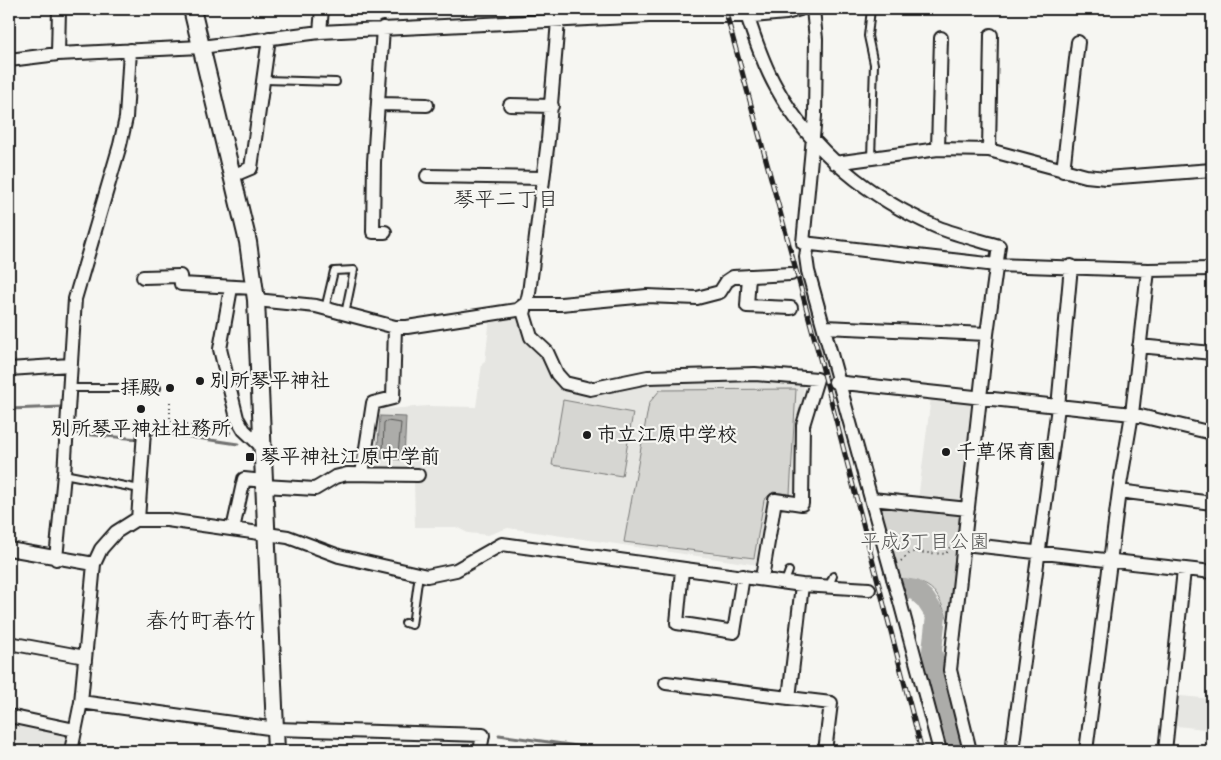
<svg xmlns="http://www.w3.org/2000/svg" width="1221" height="760" viewBox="0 0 1221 760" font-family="Mynerve,'Klee One',sans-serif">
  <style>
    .built { fill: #e6e6e2 }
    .green { fill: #d6d6d2; stroke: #797977 }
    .water { fill: #acaca9; stroke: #727271 }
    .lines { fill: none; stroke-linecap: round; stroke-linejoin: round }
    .shore { stroke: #565654; stroke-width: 1 }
    .stream { stroke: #727271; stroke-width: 3 }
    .river { stroke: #acaca9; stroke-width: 20 }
    .service-casing { stroke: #1c1c1c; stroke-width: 10 }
    .minor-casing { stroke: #1c1c1c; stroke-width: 16 }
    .tertiary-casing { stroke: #1c1c1c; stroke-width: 20 }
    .path { stroke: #1c1c1c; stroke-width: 2; stroke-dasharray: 1 4; stroke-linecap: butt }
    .service { stroke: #f6f6f2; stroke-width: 6 }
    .minor { stroke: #f6f6f2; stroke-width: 12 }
    .tertiary { stroke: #f6f6f2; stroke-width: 16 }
    .rail-casing { stroke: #1c1c1c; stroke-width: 5 }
    .rail { stroke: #f6f6f2; stroke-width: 3; stroke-dasharray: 9; stroke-linecap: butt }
    .minor-bridge-casing { stroke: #1c1c1c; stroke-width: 16; stroke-linecap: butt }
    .minor-bridge { stroke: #f6f6f2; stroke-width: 12 }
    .poi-dot { fill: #1c1c1c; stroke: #f6f6f2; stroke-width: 2 }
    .labels { text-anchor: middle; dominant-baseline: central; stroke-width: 4.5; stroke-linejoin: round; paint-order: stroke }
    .poi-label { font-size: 20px; font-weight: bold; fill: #1c1c1c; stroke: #f6f6f2; text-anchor: start }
    .park-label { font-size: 20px; fill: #545453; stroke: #f6f6f2 }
    .neighbourhood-label { font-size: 21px; fill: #1c1c1c; stroke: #f6f6f2 }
    .quarter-label { font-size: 22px; fill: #1c1c1c; stroke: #f6f6f2 }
  </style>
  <rect width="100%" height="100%" fill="#f6f6f2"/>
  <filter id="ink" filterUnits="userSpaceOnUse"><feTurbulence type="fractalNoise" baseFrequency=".02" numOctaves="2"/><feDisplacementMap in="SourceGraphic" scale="10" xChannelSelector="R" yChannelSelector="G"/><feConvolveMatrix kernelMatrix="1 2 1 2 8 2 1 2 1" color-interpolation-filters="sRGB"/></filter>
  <g filter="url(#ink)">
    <path class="built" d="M 518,313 L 524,338 L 546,357 L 557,386 L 589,395 L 648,385 L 752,382 L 801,383 L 804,386 L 800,422 L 799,496 L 795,499 L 776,496 L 758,565 L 508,528 L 488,535 L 468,533 L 456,527 L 415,527 L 414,479 L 367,470 L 373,448 L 376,410 L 428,406 L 476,407 L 482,364 L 485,362 L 490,317 Z
      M 931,397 L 972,400 L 974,404 L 962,502 L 918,500 Z
      M 1171,695 L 1212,699 L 1212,751 L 1203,751 L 1205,729 L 1167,725 Z
      M 9,719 L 69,730 L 67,751 L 9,751 Z"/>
    <path class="green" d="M 796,389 L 790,494 L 773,492 L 764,500 L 754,558 L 624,542 L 649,403 L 660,390 Z
      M 563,400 L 633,413 L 622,476 L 552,465 Z
      M 881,502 L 963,512 L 949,622 C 936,591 936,584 900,578 L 878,506 Z"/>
    <path class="water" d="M 380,416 L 406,417 L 404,460 L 377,458 Z"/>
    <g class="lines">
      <path class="shore" d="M 387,421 L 401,423 L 398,454 L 383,452 L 384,423 Z"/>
      <path class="stream" d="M 9,409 L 63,407
        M 71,433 L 139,439
        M 148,437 L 156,432 L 238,444
        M 499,735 L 613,751"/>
      <path class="river" d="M 902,588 L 915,590 L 925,599 L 936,616 L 932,650 L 949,737 L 954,751"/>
      <g class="service-casing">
        <path id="service" d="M 871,9 L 868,36 L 874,64 L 871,158
          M 265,80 L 336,82
          M 325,309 L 334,271 L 354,270 L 345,314
          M 69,388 L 157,388
          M 64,474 L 140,489
          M 785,582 L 789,571
          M 829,586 L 833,576
          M 405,623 L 412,625 L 419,574"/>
      </g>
      <g class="minor-casing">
        <path id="minor" d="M 559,9 L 548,140 L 529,293 L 524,314 L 531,337 L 547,352 L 557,374 L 565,383 L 590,389 L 648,377 L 755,374 L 817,379 L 803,425 L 802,504 L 775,500 L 762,578
          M 745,9 C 753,34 763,64 776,87 C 811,151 871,199 937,227 C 957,235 979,240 999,246 L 987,334 L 950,670 L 970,751
          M 813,9 L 816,39 L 815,116 L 803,243 L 996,265 L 1148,270 L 1212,269
          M 383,28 L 374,162 L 373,232 L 385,232
          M 320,32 L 322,9
          M 58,54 L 59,9
          M 9,60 L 58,54 L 201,47 L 320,32 L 649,16 L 753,16 L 786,13 L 800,9
          M 379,104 L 427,105
          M 510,105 L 552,106
          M 938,149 L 941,38
          M 989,150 L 991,35
          M 835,163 L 938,149 L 989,150 L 1086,176 L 1106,178 L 1212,170
          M 1063,171 L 1078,42
          M 232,176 L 251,168 L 269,38
          M 427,176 L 543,178
          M 808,243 L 806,257 L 808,271 L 893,578
          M 749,276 L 747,306 L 791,308
          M 143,277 L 180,276 L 181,284 L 254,288
          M 231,288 L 220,349 L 237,418 L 244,430 L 263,448
          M 256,300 L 316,306 L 395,327 L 407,327 L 517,310 L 525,304 L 561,304 L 647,296 L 697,298 L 720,292 L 727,281 L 733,277 L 791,274
          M 824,327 L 987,334
          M 1139,346 L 1212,353
          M 9,369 L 70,365
          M 835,382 L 1132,414 L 1212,433
          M 362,474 L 373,403 L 393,398 L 395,327
          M 264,486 L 315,489 L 335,477 L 347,474 L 418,475
          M 1119,491 L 1212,503
          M 872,499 L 968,509
          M 138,520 L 144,431
          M 233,529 L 244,479 L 264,481
          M 964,544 L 1212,572
          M 9,549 L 94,564
          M 56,559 L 64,474 L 75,299 L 120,145 L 126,118 L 130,50
          M 682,570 L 677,623 L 734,632 L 743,576
          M 802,585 L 789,698 L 831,703 L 825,751
          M 899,598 L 940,751
          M 9,643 L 85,657
          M 666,683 L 789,698
          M 81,702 L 276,729 L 483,735 L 480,751
          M 9,716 L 75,730
          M 71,751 L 81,702 L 94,564 L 101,549 L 116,532 L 135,520 L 167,520 L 288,537 L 339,556 L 427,576 L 456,570 L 502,544 L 802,585 L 869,589
          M 1012,751 L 1058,407 L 1071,266
          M 1086,751 L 1119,491 L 1132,414 L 1148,270
          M 1165,751 L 1184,570"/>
      </g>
      <g class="tertiary-casing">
        <path id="tertiary" d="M 192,9 L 248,242 L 256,300 L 276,751"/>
      </g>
      <path class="path" d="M 170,402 L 170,421 L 233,433
        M 901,561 L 911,552 L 946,554 L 952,543"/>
      <use href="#service" class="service"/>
      <use href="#minor" class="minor"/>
      <use href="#tertiary" class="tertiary"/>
      <g class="rail-casing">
        <path id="rail" d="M 725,9 L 822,366 L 922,751"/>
      </g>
      <use href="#rail" class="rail"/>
      <g class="minor-bridge-casing">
        <path id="minor-bridge" d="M 893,578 L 899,598"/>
      </g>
      <use href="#minor-bridge" class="minor-bridge"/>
    </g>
  </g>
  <g class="poi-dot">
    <circle cx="200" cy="381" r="5"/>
    <circle cx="170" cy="388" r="5"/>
    <circle cx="141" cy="409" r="5"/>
    <circle cx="587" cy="435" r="5"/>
    <circle cx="946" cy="452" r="5"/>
    <rect x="245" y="452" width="10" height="10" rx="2.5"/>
  </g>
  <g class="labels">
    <g class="poi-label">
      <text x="210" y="381">別所琴平神社</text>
      <text x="160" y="388" text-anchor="end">拝殿</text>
      <text x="141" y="429" text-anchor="middle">別所琴平神社社務所</text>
      <text x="597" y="435">市立江原中学校</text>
      <text x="956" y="452">千草保育園</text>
      <text x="260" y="457">琴平神社江原中学前</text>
    </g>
    <g class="park-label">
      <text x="925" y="542">平成3丁目公園</text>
    </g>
    <g class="neighbourhood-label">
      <text x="506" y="200">琴平二丁目</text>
    </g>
    <g class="quarter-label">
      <text x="201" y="622">春竹町春竹</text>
    </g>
  </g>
  <rect width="1221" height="760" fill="none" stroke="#f6f6f2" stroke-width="30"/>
  <rect x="15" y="15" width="1191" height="730" fill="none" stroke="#1c1c1c" stroke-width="2" filter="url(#ink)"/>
</svg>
